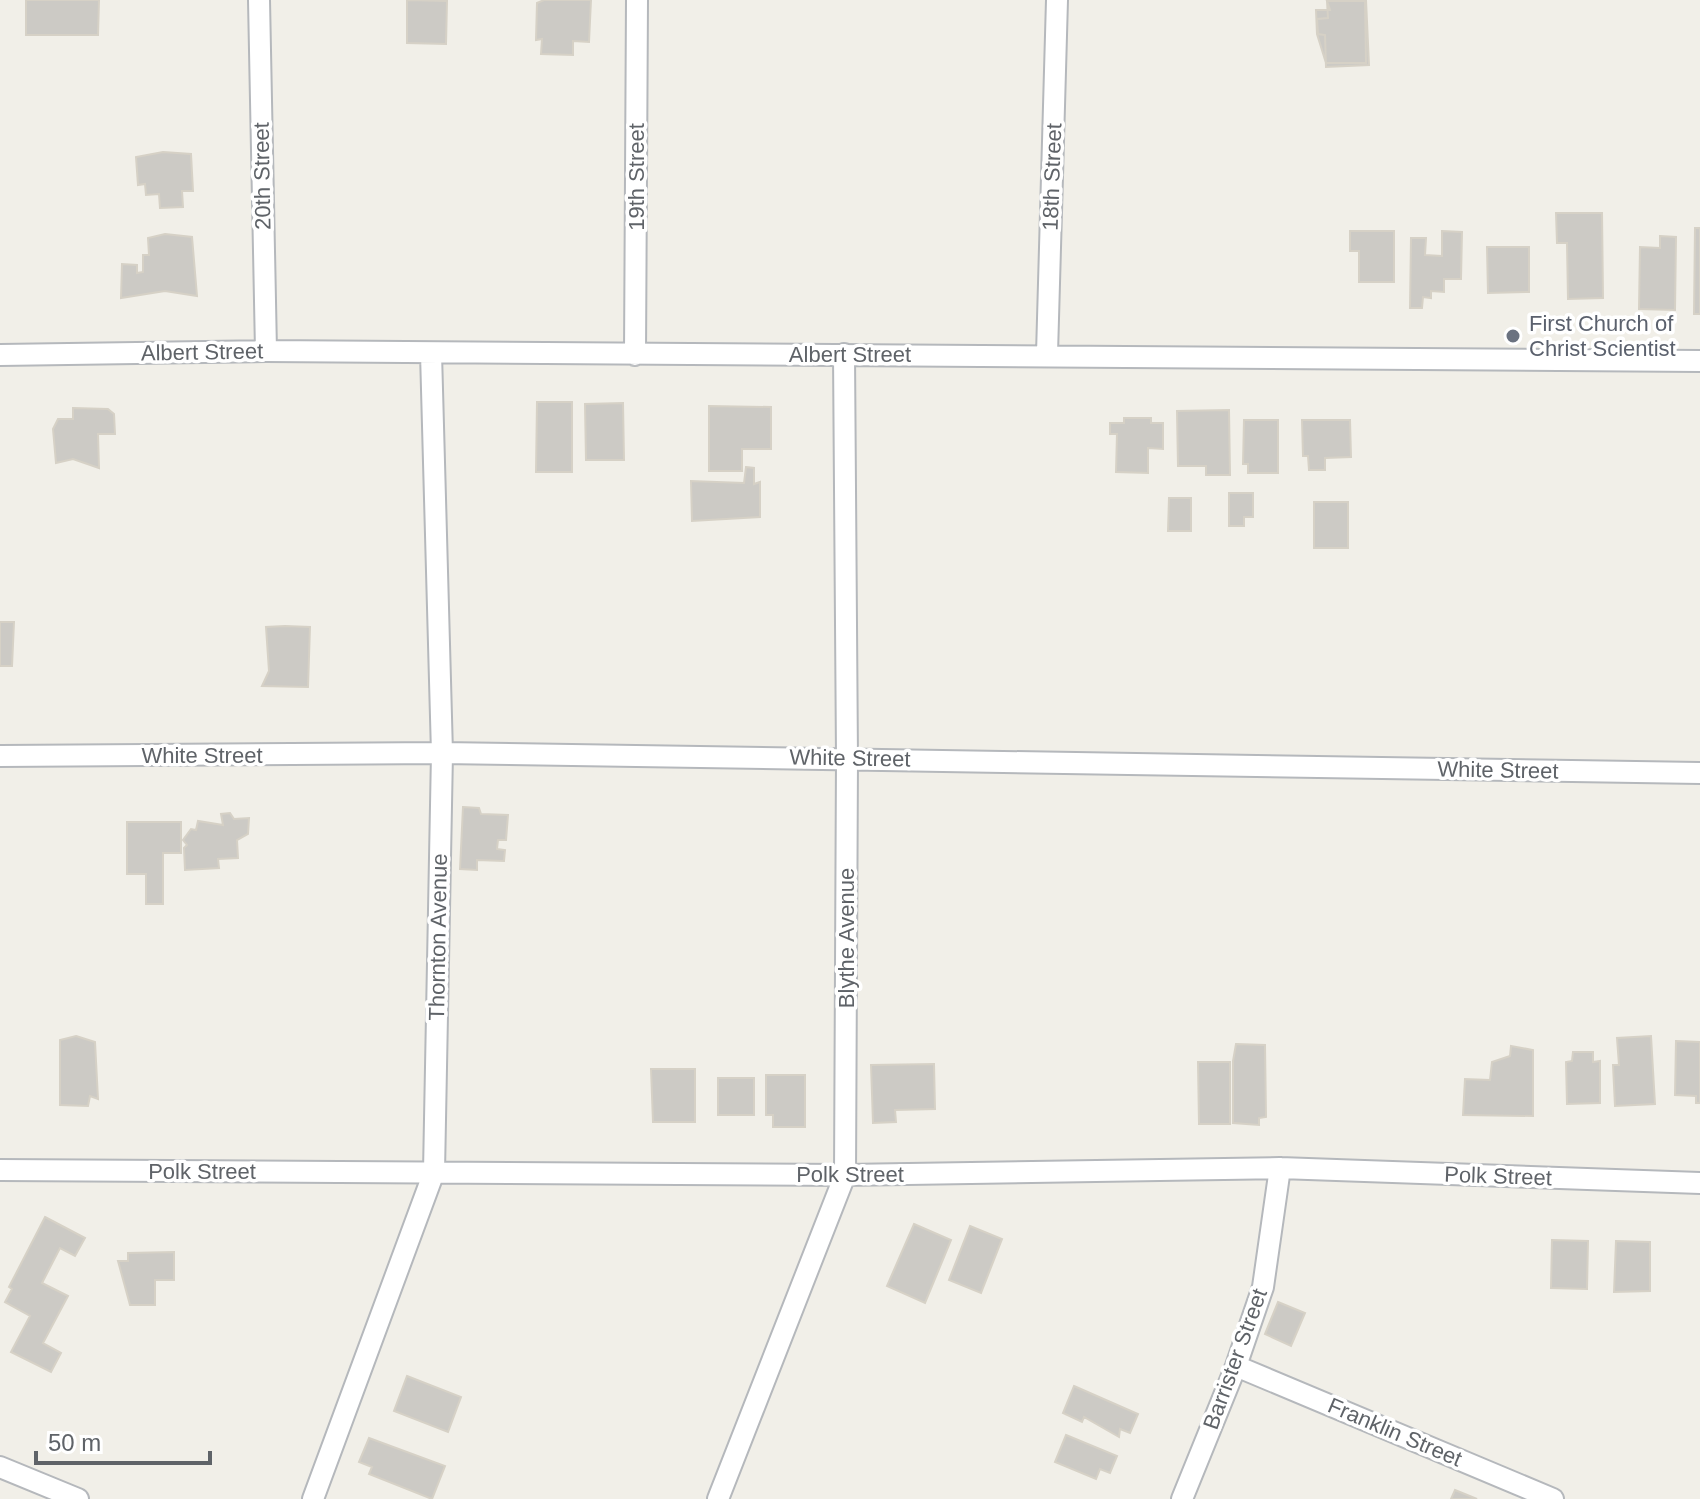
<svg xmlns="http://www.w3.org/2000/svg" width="1700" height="1499" viewBox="0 0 1700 1499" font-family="Arial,sans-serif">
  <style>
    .building { fill: #cccac5; stroke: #d6d1c6; stroke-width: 2 }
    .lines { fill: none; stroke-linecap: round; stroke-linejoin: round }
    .minor-casing { stroke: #b5b8bc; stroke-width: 24 }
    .minor { stroke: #fff; stroke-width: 20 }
    .worship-dot { fill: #6b7280; stroke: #fff; stroke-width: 3 }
    .labels { text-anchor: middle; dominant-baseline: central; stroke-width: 7; stroke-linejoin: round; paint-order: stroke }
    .street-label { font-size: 22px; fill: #5f6368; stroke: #fff }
    .worship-label { font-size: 22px; fill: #5b616d; stroke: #fff; text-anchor: start }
  </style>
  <rect width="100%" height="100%" fill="#f1efe8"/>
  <path class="building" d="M 26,0 L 99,0 L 98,35 L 26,35 Z
    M 407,0 L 447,1 L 446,44 L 407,43 Z
    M 544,0 L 591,0 L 589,42 L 573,41 L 573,55 L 541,54 L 542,39 L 536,40 L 537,3 Z
    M 1366,0 L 1369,65 L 1326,67 L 1325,35 L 1318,34 L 1317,19 L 1328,18 L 1327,1 Z
    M 1327,1 L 1365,1 L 1366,63 L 1326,63 L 1317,34 L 1316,10 L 1330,10 Z
    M 163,152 L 191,154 L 193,191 L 182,191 L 183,207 L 160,208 L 159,194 L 146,195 L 145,184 L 138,185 L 136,157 Z
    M 1556,213 L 1602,213 L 1603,298 L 1568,299 L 1567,243 L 1557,243 Z
    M 1695,228 L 1700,228 L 1700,314 L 1694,314 Z
    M 1350,231 L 1394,231 L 1394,282 L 1359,282 L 1359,251 L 1350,251 Z
    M 1442,231 L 1462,232 L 1461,279 L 1444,279 L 1444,292 L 1431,291 L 1431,298 L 1423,297 L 1422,308 L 1410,308 L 1411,238 L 1426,238 L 1425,255 L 1442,256 Z
    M 165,234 L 192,237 L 197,296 L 165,291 L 121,298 L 122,264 L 137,265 L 137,273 L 143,272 L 143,255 L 149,255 L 148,238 Z
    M 1660,236 L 1676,237 L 1675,310 L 1639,309 L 1640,247 L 1660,248 Z
    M 1487,247 L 1529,247 L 1529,292 L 1488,293 Z
    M 537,402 L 572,402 L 572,472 L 536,472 Z
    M 623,403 L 624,460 L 586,460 L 585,404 Z
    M 709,406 L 771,407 L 771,449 L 742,449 L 742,471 L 709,471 Z
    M 73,408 L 108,409 L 114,414 L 115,434 L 98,434 L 99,468 L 73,459 L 56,463 L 53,429 L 58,419 L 73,419 Z
    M 1229,410 L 1230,475 L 1206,475 L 1206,466 L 1178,466 L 1177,411 Z
    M 1124,418 L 1151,418 L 1151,423 L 1163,423 L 1163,449 L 1148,448 L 1148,473 L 1116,472 L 1117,434 L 1110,434 L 1110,423 L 1124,423 Z
    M 1244,420 L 1278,420 L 1278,473 L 1248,473 L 1248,464 L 1243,464 Z
    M 1302,420 L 1350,420 L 1351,457 L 1325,458 L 1325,470 L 1309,470 L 1308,456 L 1303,456 Z
    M 746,467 L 754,468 L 754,484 L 760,482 L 760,517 L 692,521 L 691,481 L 744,483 Z
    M 1229,493 L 1253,493 L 1253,517 L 1244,517 L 1244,526 L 1229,526 Z
    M 1169,498 L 1191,498 L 1191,531 L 1168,531 Z
    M 1314,502 L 1348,502 L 1348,548 L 1314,548 Z
    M 0,622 L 14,622 L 12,666 L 0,666 Z
    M 285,626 L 310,627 L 308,687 L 262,686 L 269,671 L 266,627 Z
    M 463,807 L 479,808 L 481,814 L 508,815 L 506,840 L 498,840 L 497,849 L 505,850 L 504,861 L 477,860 L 477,870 L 460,869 Z
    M 230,813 L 234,819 L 249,818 L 248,834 L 237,840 L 238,858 L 218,859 L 219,868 L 185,870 L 184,848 L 187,845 L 183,840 L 191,829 L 196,830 L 198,821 L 223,825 L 221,814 Z
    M 127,822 L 181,822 L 181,853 L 163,853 L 163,904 L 146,904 L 146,874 L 127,874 Z
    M 76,1036 L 95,1042 L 98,1099 L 90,1096 L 88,1106 L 60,1105 L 60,1040 Z
    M 1651,1036 L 1655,1104 L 1615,1106 L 1613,1065 L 1619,1065 L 1617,1038 Z
    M 1676,1041 L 1700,1042 L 1700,1103 L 1696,1103 L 1696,1096 L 1675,1095 Z
    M 1236,1044 L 1265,1045 L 1266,1117 L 1259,1118 L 1259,1125 L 1233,1123 L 1233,1061 Z
    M 1511,1046 L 1533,1050 L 1533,1116 L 1463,1115 L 1465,1079 L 1490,1080 L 1492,1062 L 1510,1056 Z
    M 1573,1052 L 1593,1052 L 1593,1062 L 1600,1061 L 1600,1103 L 1567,1104 L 1566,1062 L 1572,1061 Z
    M 1198,1062 L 1230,1062 L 1230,1124 L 1199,1124 Z
    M 934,1064 L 935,1109 L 895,1110 L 896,1122 L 873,1123 L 871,1065 Z
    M 651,1069 L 695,1069 L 695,1122 L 653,1122 Z
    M 766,1075 L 805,1075 L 805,1127 L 773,1127 L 773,1115 L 766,1115 Z
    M 718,1078 L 754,1078 L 754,1115 L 718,1115 Z
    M 45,1217 L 85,1238 L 75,1256 L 60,1248 L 42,1283 L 68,1296 L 43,1343 L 61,1353 L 51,1372 L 11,1352 L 30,1316 L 5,1302 L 12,1289 L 9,1287 Z
    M 914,1224 L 951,1240 L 925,1303 L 887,1286 Z
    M 970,1226 L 1002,1239 L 981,1293 L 949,1280 Z
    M 1552,1240 L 1588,1241 L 1587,1289 L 1551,1288 Z
    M 1616,1241 L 1650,1242 L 1650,1291 L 1614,1292 Z
    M 174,1252 L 174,1280 L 155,1280 L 155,1305 L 130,1305 L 118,1261 L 128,1261 L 128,1253 Z
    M 1278,1302 L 1305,1313 L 1291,1346 L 1265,1334 Z
    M 407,1376 L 461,1397 L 448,1432 L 394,1411 Z
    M 1074,1386 L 1138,1414 L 1130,1433 L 1120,1429 L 1119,1437 L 1084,1417 L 1082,1422 L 1063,1413 Z
    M 1066,1435 L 1117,1456 L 1110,1473 L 1100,1469 L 1096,1479 L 1055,1462 Z
    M 369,1438 L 445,1466 L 432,1499 L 369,1474 L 372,1467 L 359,1462 Z
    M 1455,1490 L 1477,1499 L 1451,1499 Z"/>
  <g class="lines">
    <g class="minor-casing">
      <path id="minor" d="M 259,0 L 266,351
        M 1047,354 L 1057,0
        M 0,355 L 266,351 L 1700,361
        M 635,355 L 637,0
        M 0,756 L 442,753 L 1700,773
        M 0,1170 L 845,1175 L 1280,1168 L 1700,1183
        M 1236,1366 L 1553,1499
        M 0,1467 L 78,1499
        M 313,1499 L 434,1172 L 442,753 L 431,353
        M 718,1499 L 845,1175 L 847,758 L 844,354
        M 1182,1499 L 1236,1366 L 1263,1287 L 1280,1168"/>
    </g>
    <use href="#minor" class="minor"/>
  </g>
  <circle class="worship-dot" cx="1513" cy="336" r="8"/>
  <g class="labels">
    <g class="street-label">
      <text transform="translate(262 176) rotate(-91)">20th Street</text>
      <text transform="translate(636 177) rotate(-90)">19th Street</text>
      <text transform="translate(1052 177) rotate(-88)">18th Street</text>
      <text transform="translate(202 352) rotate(-1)">Albert Street</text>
      <text x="850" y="354">Albert Street</text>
      <text x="202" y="755">White Street</text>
      <text transform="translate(850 758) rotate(1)">White Street</text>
      <text transform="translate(1498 770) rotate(1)">White Street</text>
      <text transform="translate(438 937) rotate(-89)">Thornton Avenue</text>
      <text transform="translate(846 938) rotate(-90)">Blythe Avenue</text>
      <text x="202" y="1171">Polk Street</text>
      <text x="850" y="1174">Polk Street</text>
      <text transform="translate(1498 1176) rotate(2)">Polk Street</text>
      <text transform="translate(1235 1359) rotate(-70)">Barrister Street</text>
      <text transform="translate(1395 1432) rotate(23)">Franklin Street</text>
    </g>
    <g class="worship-label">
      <text x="1529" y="323">First Church of<tspan x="1529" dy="25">Christ Scientist</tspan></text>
    </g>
  </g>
  <path d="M36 1451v12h174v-12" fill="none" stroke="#5f6368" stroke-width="4"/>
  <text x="48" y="1451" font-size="24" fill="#5f6368" stroke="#ffffff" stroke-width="6" paint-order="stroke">50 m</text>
</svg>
